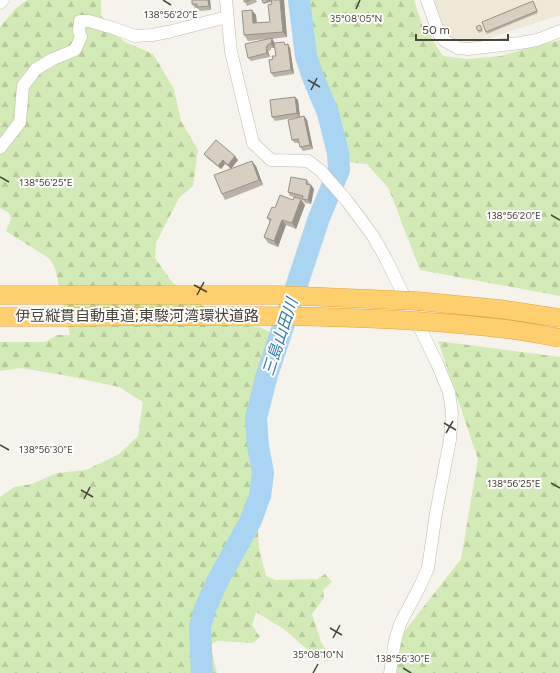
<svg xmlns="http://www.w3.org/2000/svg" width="560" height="673" viewBox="0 0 560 673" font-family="Figtree,'Noto Sans JP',sans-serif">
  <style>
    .education { fill: #efe8d6 }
    .forest { fill: url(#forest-firs) }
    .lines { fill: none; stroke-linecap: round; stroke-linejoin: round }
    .river { stroke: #a9d4f2; stroke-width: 22 }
    .minor-casing { stroke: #c2bbae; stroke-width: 13 }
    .highway-casing { stroke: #e0a43c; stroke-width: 19 }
    .minor { stroke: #fff; stroke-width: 12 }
    .highway { stroke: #ffcf6e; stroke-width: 18 }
    .highway-bridge-casing { stroke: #e0a43c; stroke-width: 19; stroke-linecap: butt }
    .highway-bridge { stroke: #ffcf6e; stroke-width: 18 }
    .wall { fill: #bab2a6 }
    .shaded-wall { fill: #979187 }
    .building { fill: #d8cfc1; stroke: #979187 }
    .ticks { fill: none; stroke: #4b4439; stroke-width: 1.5 }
    .labels { text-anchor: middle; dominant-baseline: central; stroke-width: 4; stroke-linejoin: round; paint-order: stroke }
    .street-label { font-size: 15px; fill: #4b4439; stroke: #fff }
    .water-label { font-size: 16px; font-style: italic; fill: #2e7ab2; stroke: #fff }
    .ticks-label { font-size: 10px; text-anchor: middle; fill: #4b4439; stroke: #fff; stroke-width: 4; stroke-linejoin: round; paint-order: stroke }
  </style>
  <defs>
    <pattern id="forest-firs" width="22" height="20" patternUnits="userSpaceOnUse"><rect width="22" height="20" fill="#d2eab5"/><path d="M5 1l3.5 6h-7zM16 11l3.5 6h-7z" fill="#b6ca9c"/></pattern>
  </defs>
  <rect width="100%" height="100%" fill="#f6f3ec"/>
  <path class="education" d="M 433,0 L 560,0 L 560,15 L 490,38 L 475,41 L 455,41 L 449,36 L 440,20 Z"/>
  <path class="forest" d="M 27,0 L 101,0 L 101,15 L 113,32 L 125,42 L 153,54 L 174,89 L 181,121 L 198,150 L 193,186 L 179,198 L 156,243 L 155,258 L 172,282 L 228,325 L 257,326 L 270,332 L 267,345 L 261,360 L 262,389 L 254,464 L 259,548 L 266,576 L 276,580 L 318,579 L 325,574 L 332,582 L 323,590 L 324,598 L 312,614 L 321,642 L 331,657 L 327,662 L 308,650 L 285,630 L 256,612 L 252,625 L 260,637 L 253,643 L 217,641 L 210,645 L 217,673 L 0,673 L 0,497 L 14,487 L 32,484 L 57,473 L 86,470 L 119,454 L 138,436 L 143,402 L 119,387 L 63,375 L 21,368 L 0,371 L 0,342 L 45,342 L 57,335 L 70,335 L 55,268 L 50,259 L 6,231 L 11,219 L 9,213 L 0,208 L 0,27 L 15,9 Z
    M 289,0 L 414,0 L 422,24 L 443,56 L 468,59 L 501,56 L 534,46 L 560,40 L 560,296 L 420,270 L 389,189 L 367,164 L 347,162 L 334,119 Z
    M 438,341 L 560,357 L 560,673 L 396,673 L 403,633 L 461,559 L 478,459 Z"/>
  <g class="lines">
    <path class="river" d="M 202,673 L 200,627 L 205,609 L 217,582 L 251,520 L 260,496 L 263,473 L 258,446 L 256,418 L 267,375 L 319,218 L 339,170 L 338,153 L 328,113 L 312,75 L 306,56 L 299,0"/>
    <g class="minor-casing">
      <path id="minor" d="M 226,0 L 231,52 L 253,143 L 271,160 L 308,161 L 321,171 L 347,201 L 373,236 L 386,259 L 437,363 L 449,392 L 452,413 L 450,440 L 436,513 L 428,568 L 421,584 L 400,624 L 395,641 L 390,673
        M 427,0 L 439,34 L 445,41 L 458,48 L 468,49 L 520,43 L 537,40 L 560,31
        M 0,3 L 3,0
        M 0,148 L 20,122 L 23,86 L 36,69 L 53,59 L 75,50 L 81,37 L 79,31 L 80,21 L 89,21 L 113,28 L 135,36 L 152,35 L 168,32 L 227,17"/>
    </g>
    <g class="highway-casing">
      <path id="highway" d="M 0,295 L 67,295
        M 0,317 L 69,317"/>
    </g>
    <use href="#minor" class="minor"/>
    <use href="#highway" class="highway"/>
    <g class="highway-bridge-casing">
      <path id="highway-bridge" d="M 67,295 L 278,295 L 417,301 L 500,309 L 560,318
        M 69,317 C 215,316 361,312 506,329 C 524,331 542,335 560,338"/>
    </g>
    <use href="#highway-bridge" class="highway-bridge"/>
  </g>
  <path class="wall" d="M 192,0 L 210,0 L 211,10 L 200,11 L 197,8 L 195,8 L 192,4 Z
    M 244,0 L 256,0 L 257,2 L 247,6 Z
    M 262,0 L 284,0 L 287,37 L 272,39 L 274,42 L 274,43 L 286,45 L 290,48 L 294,74 L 274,77 L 271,73 L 273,59 L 276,56 L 274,45 L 274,48 L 271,48 L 271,50 L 268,51 L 270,57 L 251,61 L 248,58 L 267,39 L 248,41 L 244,35 L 252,10 L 256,15 L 257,23 L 270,22 L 272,2 L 264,4 Z
    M 534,3 L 538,13 L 487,34 L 486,32 Z
    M 480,25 L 483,31 L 479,33 L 478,31 Z
    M 295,97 L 298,100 L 300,117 L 275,121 L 272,117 Z
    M 304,116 L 307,120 L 313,149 L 303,151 L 300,147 L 299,143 L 295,143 L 292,140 Z
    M 204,154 L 238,160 L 231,169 L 225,164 L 221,169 L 207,158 Z
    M 256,166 L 263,185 L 225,200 L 222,194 Z
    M 307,180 L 310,184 L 311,185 L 314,189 L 311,204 L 305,203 L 302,199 L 295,197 L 305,205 L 296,229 L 286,225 L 278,247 L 268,243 L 264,237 L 270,222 L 267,218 L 293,200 L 294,197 L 290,196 L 288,192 Z"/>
  <path class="shaded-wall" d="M 208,0 L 210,0 L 211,10 L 209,6 Z
    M 280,0 L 284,0 L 287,37 L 283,32 Z
    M 252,10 L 256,15 L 257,29 L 253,23 Z
    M 272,38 L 274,42 L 274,48 L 271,44 Z
    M 288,44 L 290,48 L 294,74 L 291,70 Z
    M 266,47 L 268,51 L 270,57 L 267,53 Z
    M 295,97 L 298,100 L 300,117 L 297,113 Z
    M 304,116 L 307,120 L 313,149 L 310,145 Z
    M 235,156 L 238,160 L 231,169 L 228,165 Z
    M 223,160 L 225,164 L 221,169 L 218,166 Z
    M 252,161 L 256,166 L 263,185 L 259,180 Z
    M 311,185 L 314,189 L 311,204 L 308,200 Z
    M 301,199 L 305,205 L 296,229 L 292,223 Z
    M 282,220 L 286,225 L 278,247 L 274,241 Z"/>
  <path class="building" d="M 192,0 L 208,0 L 209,6 L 197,7 L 197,4 L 192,4 Z
    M 244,0 L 250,0 L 244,2 Z
    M 262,0 L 271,0 L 263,3 Z
    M 271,0 L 280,0 L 283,32 L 244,35 L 242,11 L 252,10 L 253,23 L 270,22 L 268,5 L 272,4 Z
    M 533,1 L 537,11 L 486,32 L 482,22 Z
    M 480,25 L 482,29 L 478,31 L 476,27 Z
    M 272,38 L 271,44 L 268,44 L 268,46 L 266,47 L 267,53 L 248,58 L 245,44 Z
    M 284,42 L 285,45 L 288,44 L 291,70 L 271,73 L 269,60 L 273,59 L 272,56 L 276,56 L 274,43 Z
    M 295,97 L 297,113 L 272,117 L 270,100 Z
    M 304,116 L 310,145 L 300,147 L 298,139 L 292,140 L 288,120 Z
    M 216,140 L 235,156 L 228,165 L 223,160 L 218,166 L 204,154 Z
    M 252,161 L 259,180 L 222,194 L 214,175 Z
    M 291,177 L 307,180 L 306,184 L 311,185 L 308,200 L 302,199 L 303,196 L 288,192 Z
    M 280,195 L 293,200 L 294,197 L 301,199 L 292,223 L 282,220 L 274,241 L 264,237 L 271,219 L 267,218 L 272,207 L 275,208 Z"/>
  <path class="ticks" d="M 163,0 L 171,5M 356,9 L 360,0M 308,80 L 320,87M 311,90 L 317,78M 0,177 L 9,182M 551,215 L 560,220M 194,285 L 207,292M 197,295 L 204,282M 444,423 L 456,430M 446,433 L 453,421M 0,445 L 9,450M 551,483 L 560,488M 81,490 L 93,497M 84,499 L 90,487M 330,628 L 342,635M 333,638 L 340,625M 403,668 L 411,673M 313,673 L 318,664"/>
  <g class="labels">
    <g class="street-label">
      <text x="137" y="316">伊豆縦貫自動車道;東駿河湾環状道路</text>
    </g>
    <g class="water-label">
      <text transform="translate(280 337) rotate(-72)">三島山田川</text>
    </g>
  </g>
  <g class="ticks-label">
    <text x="171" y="18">138°56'20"E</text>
    <text x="356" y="22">35°08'05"N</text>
    <text x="46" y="186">138°56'25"E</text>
    <text x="514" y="219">138°56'20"E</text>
    <text x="46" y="453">138°56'30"E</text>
    <text x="514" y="487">138°56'25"E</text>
    <text x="318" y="658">35°08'10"N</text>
    <text x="403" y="662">138°56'30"E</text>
  </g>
  <path d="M416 34v6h92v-6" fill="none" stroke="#4b4439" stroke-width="2"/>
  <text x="422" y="34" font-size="12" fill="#4b4439" stroke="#ffffff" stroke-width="3" paint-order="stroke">50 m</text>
</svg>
